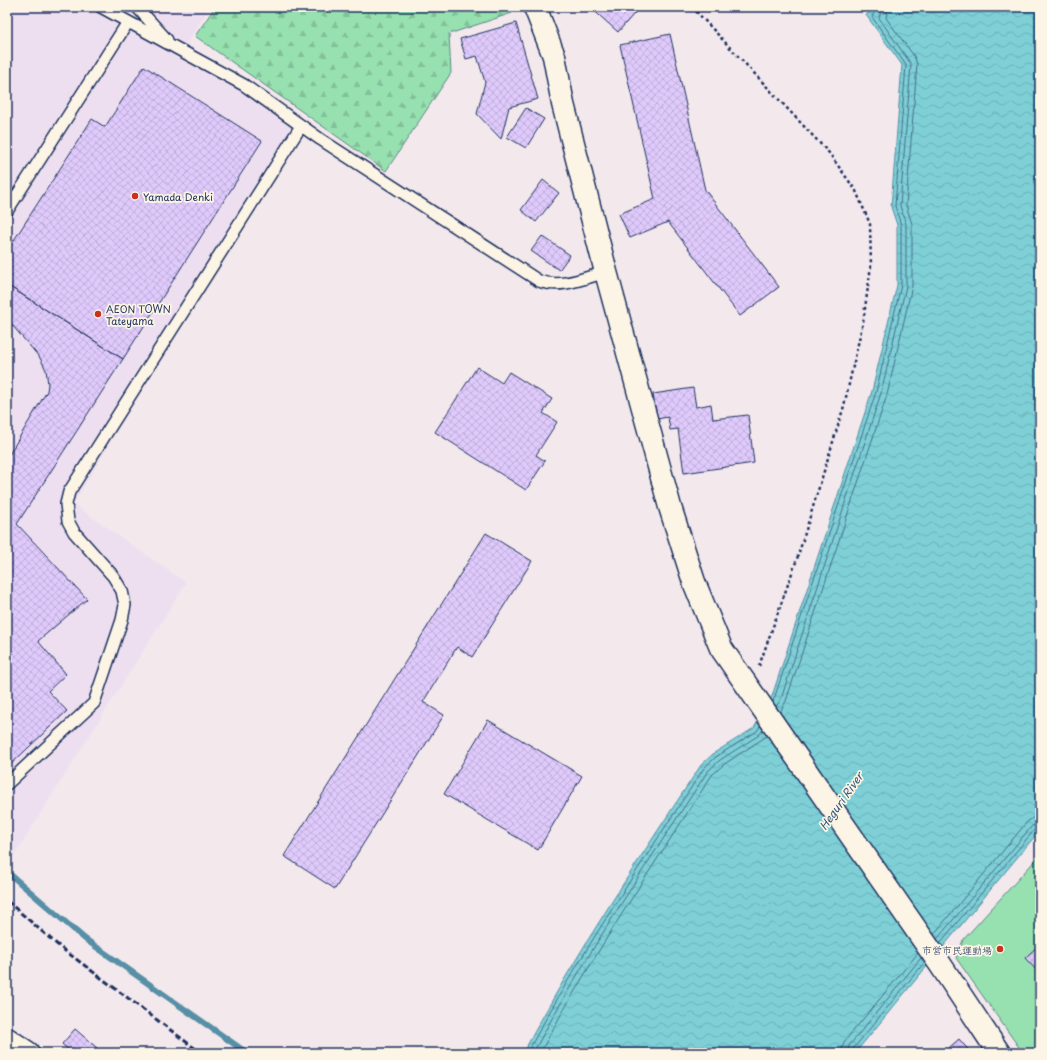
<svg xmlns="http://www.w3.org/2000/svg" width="1047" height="1060" viewBox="0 0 1047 1060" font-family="'Playpen Sans','Klee One',sans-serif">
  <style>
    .built { fill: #eddff0 }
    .forest { fill: url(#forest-firs); stroke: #598886 }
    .pitch { fill: #97e0af; stroke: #598886 }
    .water { fill: url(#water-waves); stroke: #568fa6 }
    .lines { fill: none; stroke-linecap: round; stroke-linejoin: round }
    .shore { stroke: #436f8e; stroke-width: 1 }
    .stream { stroke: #568fa6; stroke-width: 6 }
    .building { fill: url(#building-cross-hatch); stroke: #1b2f5e }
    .service-casing { stroke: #1b2f5e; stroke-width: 14 }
    .minor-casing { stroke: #1b2f5e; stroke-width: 25 }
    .tertiary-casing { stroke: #1b2f5e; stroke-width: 25 }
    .path { stroke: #1b2f5e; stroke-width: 2.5; stroke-dasharray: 3 3; stroke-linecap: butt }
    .service { stroke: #fcf5e5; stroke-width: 11 }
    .minor { stroke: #fcf5e5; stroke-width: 22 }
    .tertiary { stroke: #fcf5e5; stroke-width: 22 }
    .rail { stroke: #1b2f5e; stroke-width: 3; stroke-dasharray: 6 3; stroke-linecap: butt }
    .poi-dot { fill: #c8321e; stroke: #fcf5e5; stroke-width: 1.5 }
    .labels { text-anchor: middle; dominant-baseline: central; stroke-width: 3.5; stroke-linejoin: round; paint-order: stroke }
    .poi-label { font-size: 10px; fill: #1b2f5e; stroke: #fcf5e5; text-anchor: start }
    .water-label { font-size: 11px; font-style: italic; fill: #34577c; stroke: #fcf5e5 }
  </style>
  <defs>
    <pattern id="forest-firs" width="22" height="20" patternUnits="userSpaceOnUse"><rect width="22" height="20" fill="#97e0af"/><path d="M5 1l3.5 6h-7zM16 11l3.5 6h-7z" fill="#82c099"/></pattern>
    <pattern id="water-waves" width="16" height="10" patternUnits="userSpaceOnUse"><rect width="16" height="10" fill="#7ecfd6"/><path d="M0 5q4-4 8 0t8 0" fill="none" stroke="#6cb2ba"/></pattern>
    <pattern id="building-cross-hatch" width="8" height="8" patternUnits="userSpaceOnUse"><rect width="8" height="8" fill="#dfcafb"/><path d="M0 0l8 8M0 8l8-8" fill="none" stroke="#bfaeda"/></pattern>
  </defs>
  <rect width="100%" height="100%" fill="#f3e8ec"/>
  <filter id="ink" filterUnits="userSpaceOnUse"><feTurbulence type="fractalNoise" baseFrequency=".025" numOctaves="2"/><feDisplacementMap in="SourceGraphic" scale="8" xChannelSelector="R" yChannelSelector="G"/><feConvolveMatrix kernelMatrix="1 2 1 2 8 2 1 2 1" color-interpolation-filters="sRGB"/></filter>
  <g filter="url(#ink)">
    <path class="built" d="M 7,7 L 210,7 L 187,43 L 304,124 L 73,504 L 186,583 L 11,860 L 7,857 Z"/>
    <path class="forest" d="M 215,7 L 509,7 L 512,13 L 449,34 L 451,73 L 386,171 L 195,36 Z"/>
    <path class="pitch" d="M 1040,855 L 1040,1053 L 1023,1053 L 956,958 L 963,940 Z"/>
    <path class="water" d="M 875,7 L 1040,7 L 1040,830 L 855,1053 L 523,1053 C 576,953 639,859 701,765 L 714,753 L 754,728 L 772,696 L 872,391 L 897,285 L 897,225 L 891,207 L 902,65 L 866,15 Z"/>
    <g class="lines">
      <path class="shore" d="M 773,702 L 876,392 L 901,285 L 901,225 L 895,206 L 906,65 L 872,17 L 877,7
        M 776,707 L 781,699 L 881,393 L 906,286 L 906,224 L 900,206 L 911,64 L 879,18 L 882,7
        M 780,712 L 786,701 L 887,395 L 912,286 L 912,224 L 906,205 L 917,64 L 914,56 L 886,18 L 888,7
        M 934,934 L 1027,822 L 1034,817 L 1040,817
        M 937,939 L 1032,826 L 1040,823
        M 940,943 L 1035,829 L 1040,828
        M 527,1053 C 580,954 643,861 704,768 L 717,756 L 757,731 L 760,726
        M 533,1053 C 585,956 647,863 708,771 L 720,760 L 759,735 L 763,730
        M 540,1053 C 591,957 653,866 712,775 L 723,765 L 767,736
        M 841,1053 L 844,1042 L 918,953
        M 847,1053 L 849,1046 L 921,958
        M 852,1053 L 853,1049 L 924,963"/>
      <path class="stream" d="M 12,876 L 85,939 L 247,1053"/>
    </g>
    <path class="building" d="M 590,7 L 640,7 L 618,32 Z
      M 516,23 L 538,99 L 509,107 L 501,139 L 477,114 L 485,82 L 477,56 L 466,59 L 460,39 Z
      M 670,34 L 705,190 L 779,287 L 740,316 L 668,222 L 630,238 L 619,214 L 655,199 L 620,45 Z
      M 144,66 L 262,141 L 123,359 L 7,285 L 7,251 L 92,119 L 105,127 Z
      M 526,108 L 544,119 L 526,148 L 507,137 Z
      M 543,180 L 559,193 L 536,222 L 521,210 Z
      M 542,236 L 570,255 L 559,270 L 531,251 Z
      M 7,285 L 123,359 L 17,524 L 87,599 L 38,641 L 66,674 L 48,691 L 67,711 L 7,768 L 7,458 L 47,391 L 48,384 L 46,370 L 40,358 L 7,319 Z
      M 477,367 L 502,383 L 509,372 L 552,399 L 543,413 L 557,422 L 536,455 L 545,461 L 526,490 L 435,432 Z
      M 7,372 L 11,382 L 7,391 Z
      M 693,388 L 696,407 L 711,404 L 713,419 L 748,415 L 754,463 L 684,473 L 678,429 L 670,430 L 668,417 L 657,419 L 653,394 Z
      M 486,533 L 532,561 L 472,657 L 457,647 L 423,702 L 444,715 L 335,889 L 284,856 Z
      M 488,720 L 582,776 L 538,850 L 444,794 Z
      M 1040,944 L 1040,974 L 1025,958 Z
      M 75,1029 L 97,1048 L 92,1053 L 72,1053 L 62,1044 Z
      M 959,1039 L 971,1053 L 943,1053 Z"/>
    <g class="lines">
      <g class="service-casing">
        <path id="service" d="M 101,7 L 244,85 L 320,139 L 539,281 C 561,289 584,278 606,272
          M 137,7 L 167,40
          M 7,211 L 128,22
          M 7,784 L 94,703 L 122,620 L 125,605 L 122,591 L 113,576 L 74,532 L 68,521 L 66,504 L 69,492 L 301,126"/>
      </g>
      <g class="minor-casing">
        <path id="minor" d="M 7,1039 L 28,1053"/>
      </g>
      <g class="tertiary-casing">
        <path id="tertiary" d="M 535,7 L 554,56 L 563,104 L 606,272 L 670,507 L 694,582 L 721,648 L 940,964 L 999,1053"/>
      </g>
      <path class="path" d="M 692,7 L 829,153 L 856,191 L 870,224 L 871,266 L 863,322 L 844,406 L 797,559 L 759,666"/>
      <use href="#service" class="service"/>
      <use href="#minor" class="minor"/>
      <use href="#tertiary" class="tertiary"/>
      <path class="rail" d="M 7,901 L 60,947 L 201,1053"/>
    </g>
  </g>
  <g class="poi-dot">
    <circle cx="135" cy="196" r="4"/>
    <circle cx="98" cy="314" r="4"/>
    <circle cx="1000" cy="949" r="4"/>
  </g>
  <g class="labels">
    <g class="poi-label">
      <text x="143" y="196">Yamada Denki</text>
      <text x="106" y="308">AEON TOWN<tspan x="106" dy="12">Tateyama</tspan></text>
      <text x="992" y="949" text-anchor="end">市営市民運動場</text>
    </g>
    <g class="water-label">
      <text transform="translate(841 801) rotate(-55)">Heguri River</text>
    </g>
  </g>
  <rect width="1047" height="1060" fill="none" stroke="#fcf5e5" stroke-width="24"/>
  <rect x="12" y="12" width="1023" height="1036" fill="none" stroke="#1b2f5e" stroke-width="1.5" filter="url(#ink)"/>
</svg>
